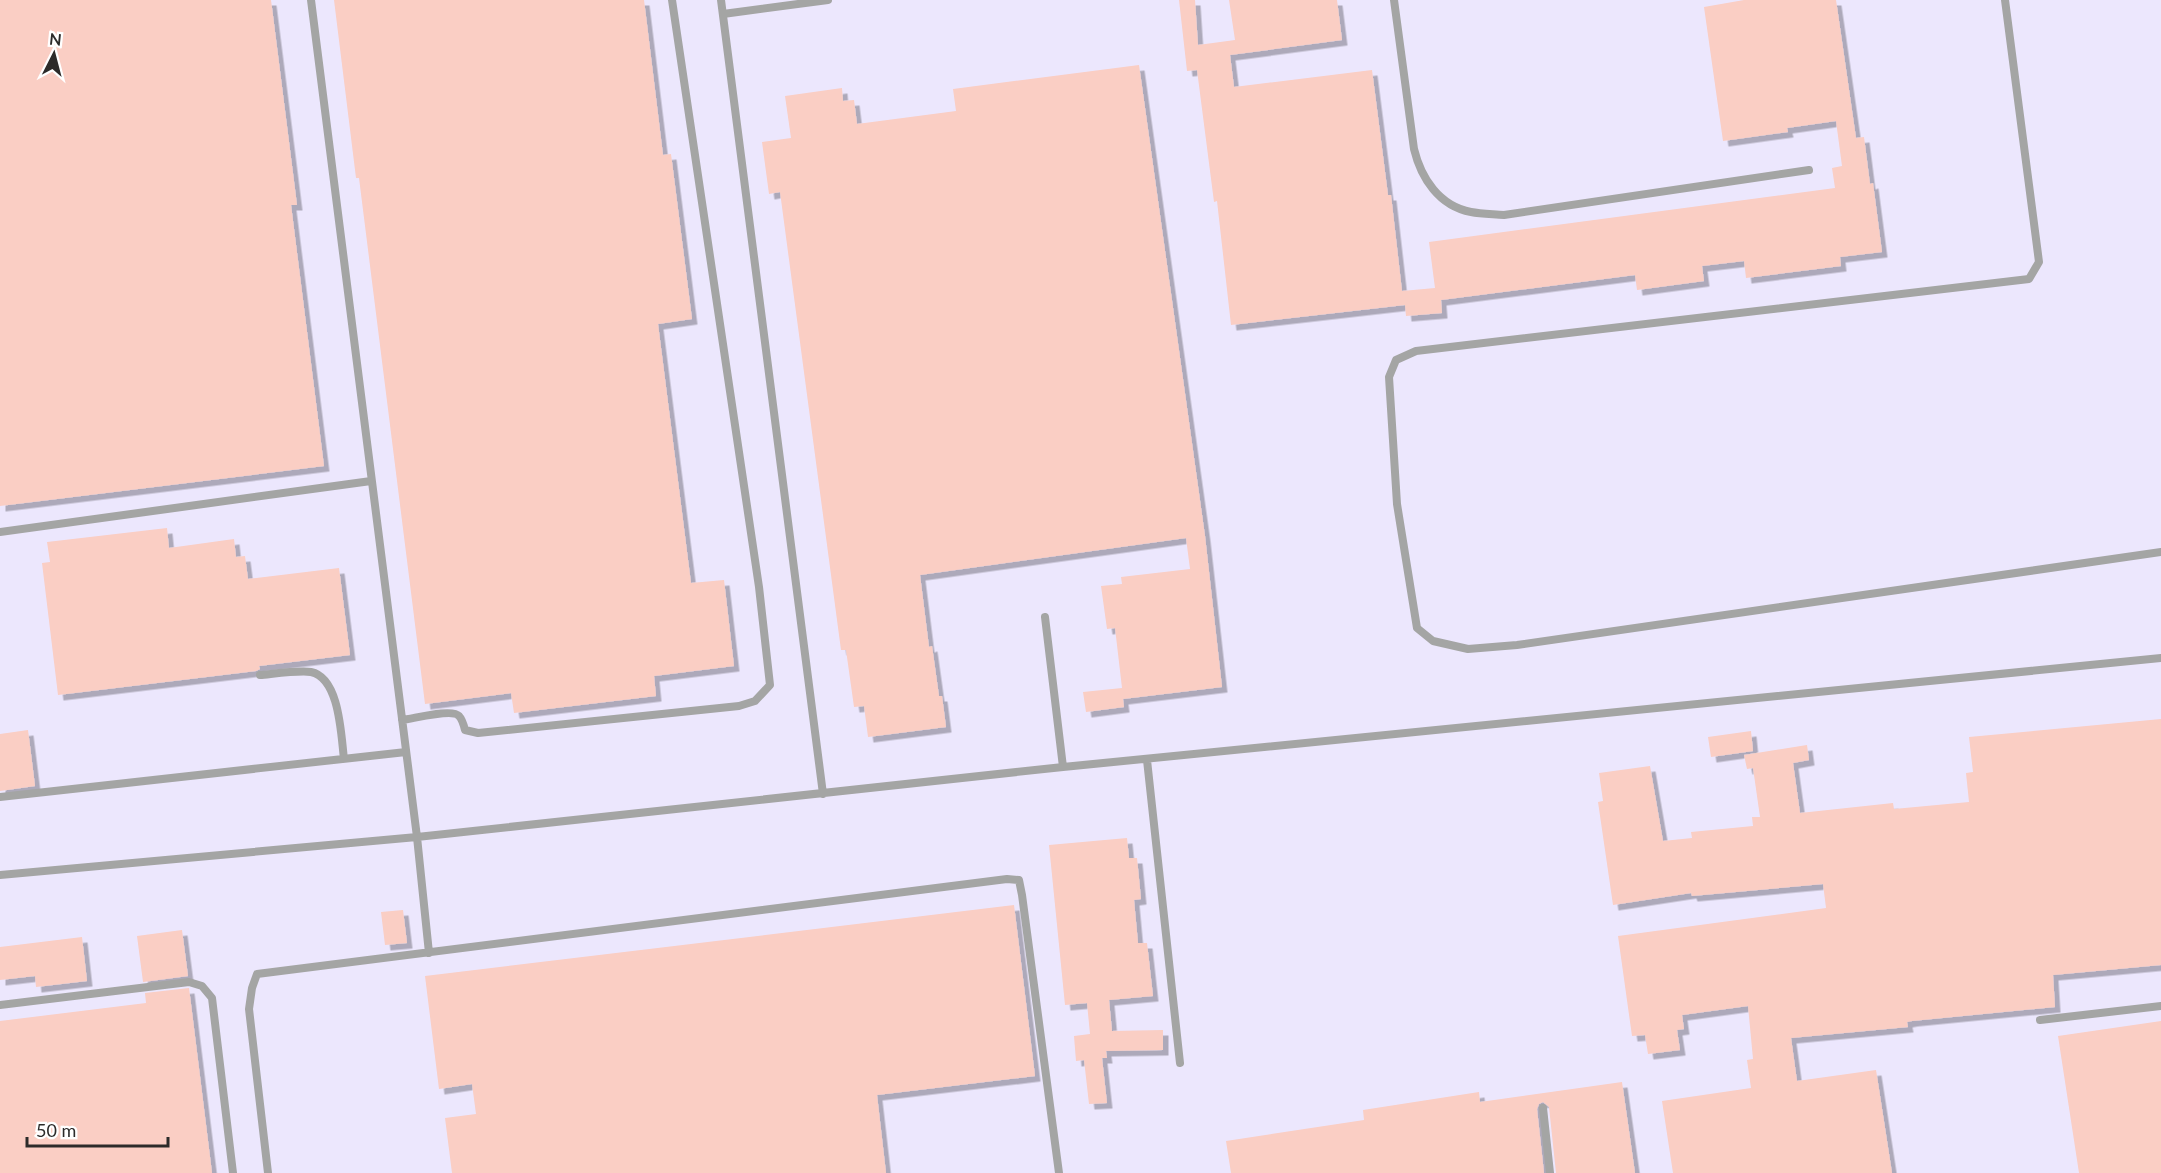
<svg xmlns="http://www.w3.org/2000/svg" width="2161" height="1173" viewBox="0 0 2161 1173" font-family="Lato,sans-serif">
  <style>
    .industrial { fill: #ece7fd }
    .building { fill: #facec4; filter: url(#shadow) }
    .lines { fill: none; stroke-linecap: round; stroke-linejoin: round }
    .service { stroke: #a4a5a4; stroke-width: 8 }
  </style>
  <defs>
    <filter id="shadow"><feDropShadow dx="5.5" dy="5.5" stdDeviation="0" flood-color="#0004"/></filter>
  </defs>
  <rect width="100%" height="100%" fill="#f7f4f2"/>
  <path class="industrial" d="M 0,0 L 2161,0 L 2161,1173 L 0,1173 Z"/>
  <path class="building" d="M 0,0 L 271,0 L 297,205 L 291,205 L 324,466 L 0,506 Z
    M 334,0 L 644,0 L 663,155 L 671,154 L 692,319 L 658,324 L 691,583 L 724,580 L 734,666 L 654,676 L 656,696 L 514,713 L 511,693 L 425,704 L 359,178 L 356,178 Z
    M 1179,0 L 1195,0 L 1198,45 L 1235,40 L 1229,0 L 1337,0 L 1342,40 L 1230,55 L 1234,87 L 1372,70 L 1388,195 L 1391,195 L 1402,291 L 1435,288 L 1429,242 L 1835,188 L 1832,168 L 1842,166 L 1836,121 L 1787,128 L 1788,132 L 1723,141 L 1704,7 L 1744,0 L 1836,0 L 1856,138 L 1864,137 L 1870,184 L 1873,183 L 1882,252 L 1840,257 L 1841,266 L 1746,278 L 1744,261 L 1702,266 L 1704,281 L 1637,290 L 1635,275 L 1441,300 L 1442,313 L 1406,316 L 1405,305 L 1231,325 L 1217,201 L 1214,202 L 1197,70 L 1187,71 Z
    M 1139,65 L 1205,536 L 1222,687 L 1123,699 L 1124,707 L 1086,712 L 1083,692 L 1122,688 L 1115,628 L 1107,629 L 1101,586 L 1122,584 L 1121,577 L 1190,569 L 1186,538 L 920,575 L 929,647 L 932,646 L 939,696 L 942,696 L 946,727 L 868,737 L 864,706 L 854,707 L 846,650 L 841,650 L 780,192 L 769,194 L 762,142 L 791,138 L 785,96 L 842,88 L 843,101 L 854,100 L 857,124 L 956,111 L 953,89 Z
    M 167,528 L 169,548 L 234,539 L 236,557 L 245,556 L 248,579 L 339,568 L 350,655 L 259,666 L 260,669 L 256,671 L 58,695 L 42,563 L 50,562 L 47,542 Z
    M 2161,719 L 2161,965 L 2053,975 L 2055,1007 L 1912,1021 L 1907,1022 L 1908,1027 L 1791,1038 L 1797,1081 L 1876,1070 L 1892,1173 L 1673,1173 L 1662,1101 L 1751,1088 L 1747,1060 L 1753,1059 L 1748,1006 L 1682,1015 L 1684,1029 L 1677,1030 L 1680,1050 L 1648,1054 L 1645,1035 L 1632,1036 L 1618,936 L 1826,908 L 1823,884 L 1692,896 L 1691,893 L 1613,905 L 1598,802 L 1603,801 L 1599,773 L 1650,766 L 1663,841 L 1692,838 L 1691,832 L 1753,826 L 1752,817 L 1760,817 L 1753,768 L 1747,769 L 1744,755 L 1807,745 L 1809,760 L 1793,763 L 1800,813 L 1893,803 L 1894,809 L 1969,802 L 1966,773 L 1973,772 L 1969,737 Z
    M 28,730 L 35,786 L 0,791 L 0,734 Z
    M 1751,731 L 1753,751 L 1711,757 L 1708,737 Z
    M 1127,838 L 1129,858 L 1137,858 L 1141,899 L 1134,900 L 1138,943 L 1147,943 L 1153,996 L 1109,1000 L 1112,1031 L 1163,1030 L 1163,1050 L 1106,1051 L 1107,1058 L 1102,1058 L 1107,1103 L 1089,1104 L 1084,1060 L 1076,1061 L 1074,1036 L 1090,1034 L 1087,1003 L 1065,1005 L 1049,845 Z
    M 1014,905 L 1035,1076 L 877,1095 L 886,1173 L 452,1173 L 445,1118 L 476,1114 L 472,1084 L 439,1089 L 425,976 Z
    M 403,910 L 407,943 L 385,945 L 381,912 Z
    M 182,930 L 188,976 L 143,982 L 137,936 Z
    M 82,937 L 87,981 L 36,987 L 35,976 L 0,980 L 0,947 Z
    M 189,988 L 212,1173 L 0,1173 L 0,1021 L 146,1003 L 145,993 Z
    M 2161,1021 L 2161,1173 L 2079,1173 L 2058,1036 Z
    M 1622,1082 L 1635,1173 L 1556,1173 L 1549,1107 L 1543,1102 L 1539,1104 L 1537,1109 L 1544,1173 L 1231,1173 L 1226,1141 L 1364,1120 L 1363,1110 L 1479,1092 L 1480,1102 Z"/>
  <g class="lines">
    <path class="service" d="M 311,0 L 417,837 L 429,953
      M 721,0 L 823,794
      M 1394,0 L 1414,149 C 1421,178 1439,206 1471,212 C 1481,214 1493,214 1504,215 L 1809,170
      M 2005,0 L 2039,262 L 2029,279 L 1416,351 L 1396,360 L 1389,377 L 1397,504 L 1417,628 L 1433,641 L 1468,649 L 1517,645 L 2161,552
      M 723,14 L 828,0
      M 0,532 L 371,481
      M 1045,617 L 1063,767
      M 260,675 C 272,674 300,670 311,672 C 340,678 341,736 344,759
      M 402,720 C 413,719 452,708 459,716 C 462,719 464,726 465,730 L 478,733 L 739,706 L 755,701 L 770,685 L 759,587 L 672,0
      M 1147,760 L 1180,1063
      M 0,797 L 406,752
      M 0,875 L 417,837 L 1063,767 L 2161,658
      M 0,1005 L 189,982 L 202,986 L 212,998 L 233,1173
      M 2040,1020 L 2161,1006
      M 1543,1108 L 1550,1173
      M 268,1173 L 249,1009 L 252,988 L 257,974 L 1007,879 L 1019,880 L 1022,895 L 1059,1173"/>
  </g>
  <g transform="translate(54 54) rotate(6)" stroke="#ffffff" stroke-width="4.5" paint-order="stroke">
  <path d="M0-4.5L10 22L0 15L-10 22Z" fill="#2c2b2a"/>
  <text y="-9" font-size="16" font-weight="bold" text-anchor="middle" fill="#2c2b2a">N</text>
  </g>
  <path d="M27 1137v9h141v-9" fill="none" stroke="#2c2b2a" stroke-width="3"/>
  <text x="36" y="1137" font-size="18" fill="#2c2b2a" stroke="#ffffff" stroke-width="4.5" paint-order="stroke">50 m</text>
</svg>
